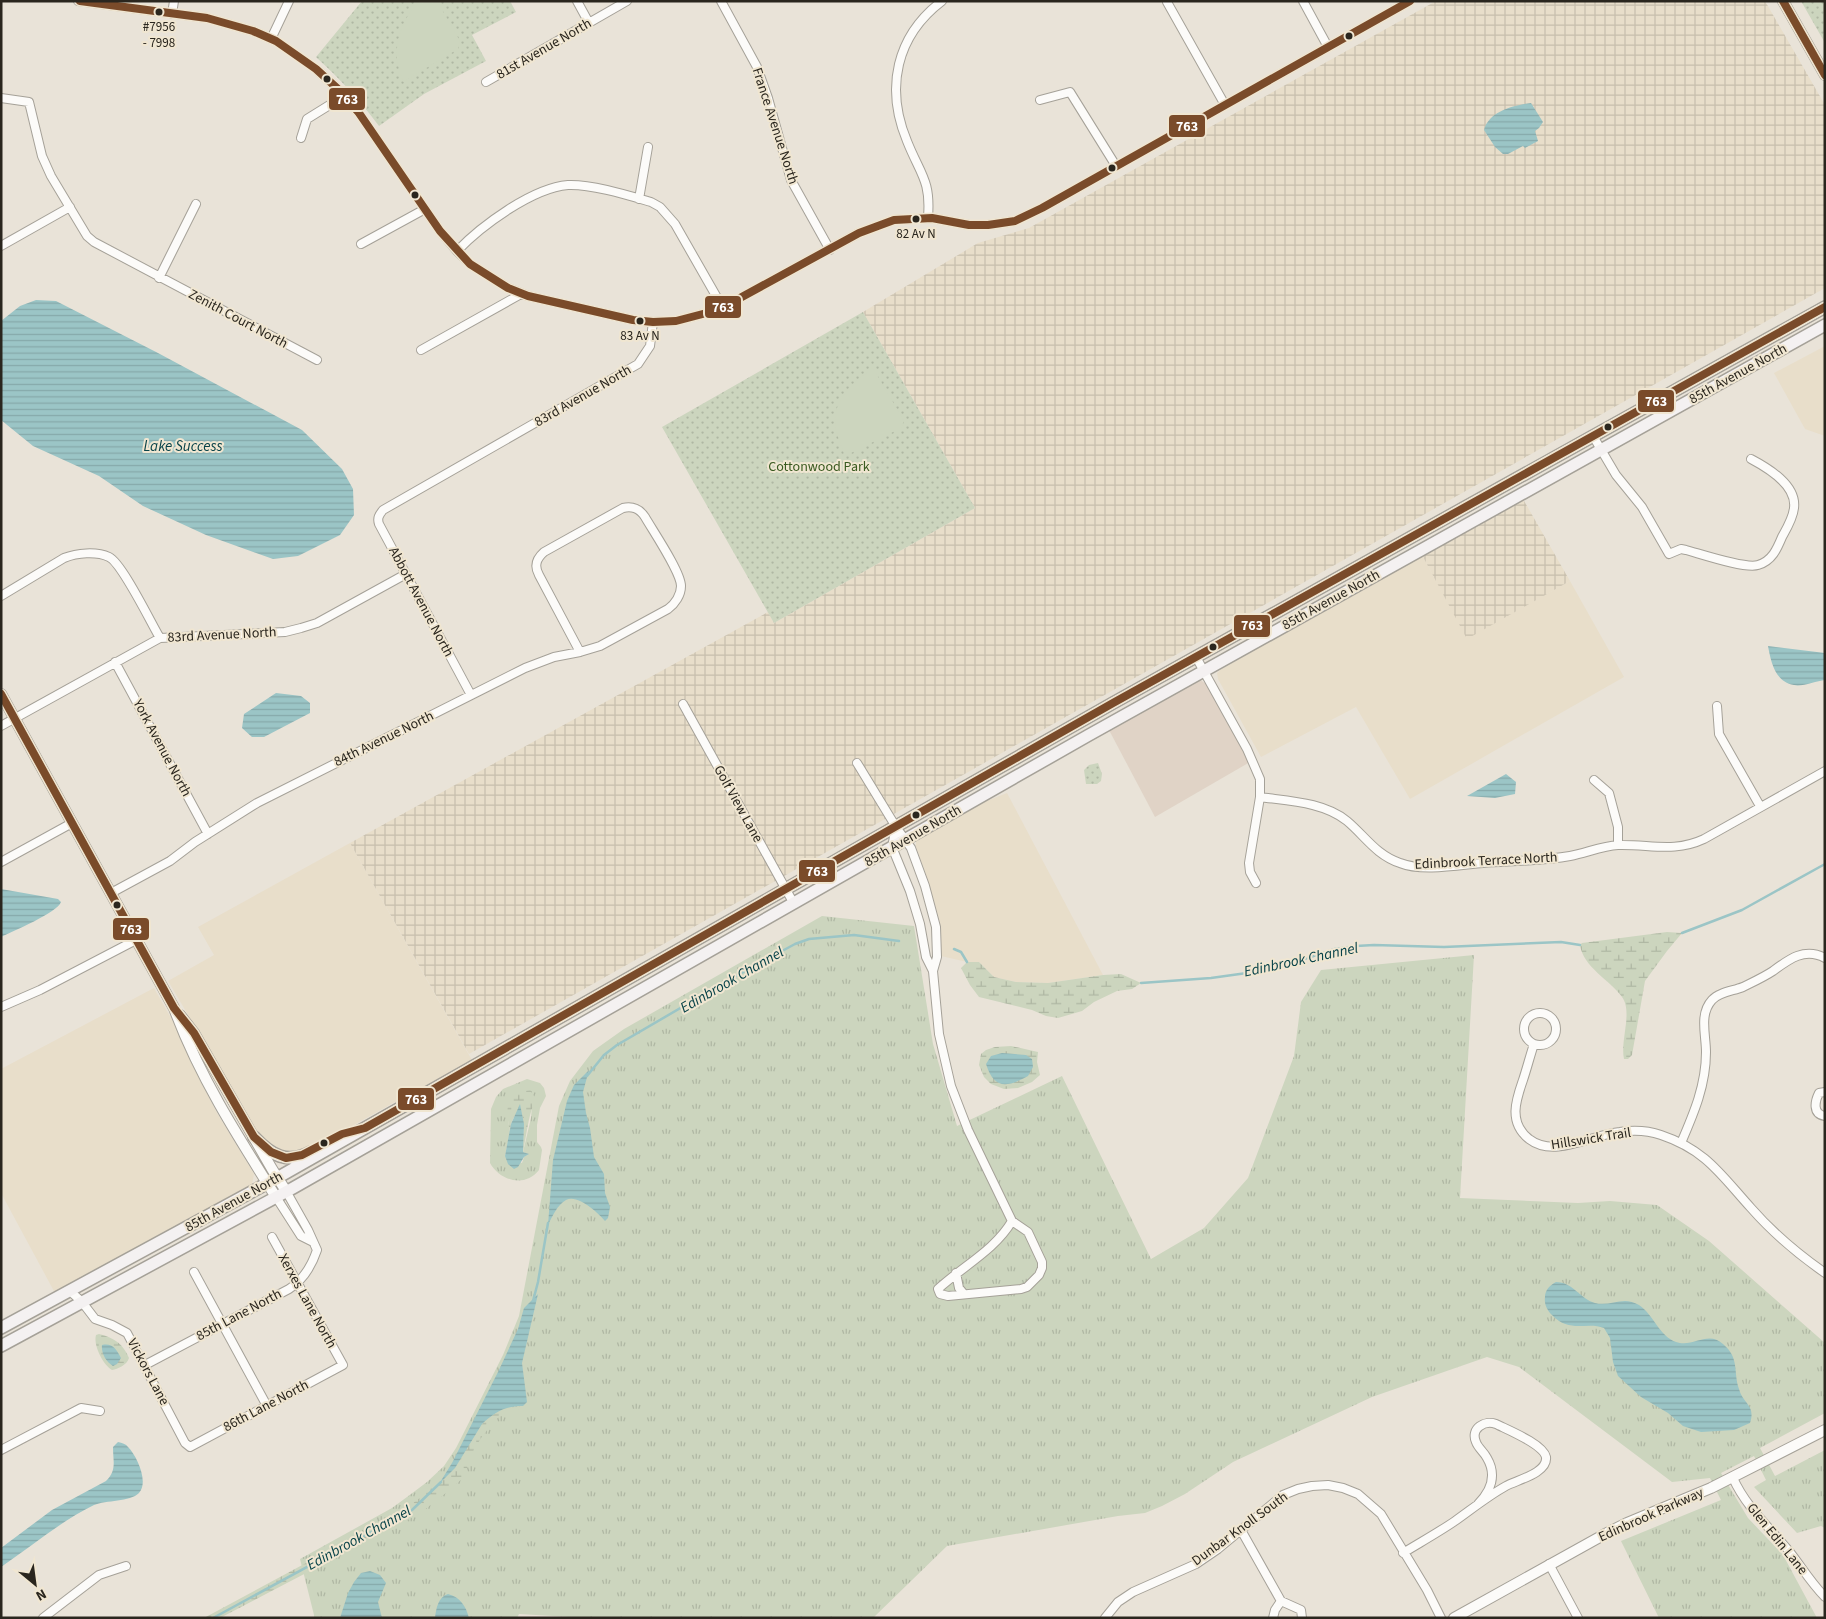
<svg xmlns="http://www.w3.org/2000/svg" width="1826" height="1619" viewBox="0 0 1826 1619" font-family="'Source Sans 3',sans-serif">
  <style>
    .built { fill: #e8deca }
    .industrial { fill: url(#industrial-grid) }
    .education { fill: #e0d3c6 }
    .grass { fill: url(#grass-tufts); fill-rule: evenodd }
    .wetland { fill: url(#wetland-marsh) }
    .park { fill: url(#park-dots) }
    .pitch { fill: #ccd5be }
    .water { fill: url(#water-rules) }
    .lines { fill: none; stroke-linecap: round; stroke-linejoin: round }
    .stream { stroke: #9bc5c6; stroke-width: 2.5 }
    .minor-casing { stroke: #a5a198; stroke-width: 10 }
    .tertiary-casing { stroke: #a5a198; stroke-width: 12 }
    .secondary-casing { stroke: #a5a198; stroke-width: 14 }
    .minor { stroke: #fcfbf9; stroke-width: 8 }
    .tertiary { stroke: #fcfbf9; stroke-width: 10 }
    .secondary { stroke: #f4f1f1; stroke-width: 11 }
    .bus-1-casing { stroke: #f0e6d1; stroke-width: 11 }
    .bus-1 { stroke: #7a4b2a; stroke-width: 8 }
    .bus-dot { fill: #2a261e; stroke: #f0e6d1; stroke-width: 2 }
    .labels { text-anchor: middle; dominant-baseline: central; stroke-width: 4; stroke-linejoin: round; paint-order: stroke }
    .bus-label { font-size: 13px; fill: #2a261e; stroke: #f0e6d1 }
    .street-label { font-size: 14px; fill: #2a261e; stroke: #f0e6d1 }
    .park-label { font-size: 14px; fill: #3a5a20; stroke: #f0e6d1 }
    .water-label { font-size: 15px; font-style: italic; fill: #074248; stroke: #f0e6d1 }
    .line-badge { stroke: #f0e6d1; stroke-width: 2 }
    .badge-label { font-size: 14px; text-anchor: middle; font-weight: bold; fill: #fff }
  </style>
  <defs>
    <pattern id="industrial-grid" width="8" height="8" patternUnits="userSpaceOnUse" patternTransform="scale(1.25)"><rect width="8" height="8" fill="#e8deca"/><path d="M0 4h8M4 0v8" fill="none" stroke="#c7bead"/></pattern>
    <pattern id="grass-tufts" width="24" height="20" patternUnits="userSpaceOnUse" patternTransform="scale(1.25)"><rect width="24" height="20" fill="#ccd5be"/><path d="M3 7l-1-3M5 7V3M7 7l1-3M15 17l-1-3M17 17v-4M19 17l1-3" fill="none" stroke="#afb7a3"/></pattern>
    <pattern id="wetland-marsh" width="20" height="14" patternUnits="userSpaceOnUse" patternTransform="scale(1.25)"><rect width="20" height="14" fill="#ccd5be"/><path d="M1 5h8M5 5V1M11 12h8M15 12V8" fill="none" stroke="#afb7a3"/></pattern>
    <pattern id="park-dots" width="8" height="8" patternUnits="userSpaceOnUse" patternTransform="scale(1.25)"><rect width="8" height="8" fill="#ccd5be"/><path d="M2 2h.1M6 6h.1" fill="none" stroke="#afb7a3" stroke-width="1.8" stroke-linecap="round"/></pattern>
    <pattern id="water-rules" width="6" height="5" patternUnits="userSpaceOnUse" patternTransform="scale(1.25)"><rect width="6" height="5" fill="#9bc5c6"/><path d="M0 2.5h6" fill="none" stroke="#86a9aa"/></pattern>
  </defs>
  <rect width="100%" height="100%" fill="#e9e3d8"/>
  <path class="built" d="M 1825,346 L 1825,436 L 1805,429 L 1774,373 Z
    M 1422,555 L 1467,638 L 1570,581 L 1624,677 L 1410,799 L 1356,707 L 1261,757 L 1218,679 L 1217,673 L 1220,670 Z
    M 1007,793 L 1103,975 L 1048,983 L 1016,982 L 994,977 L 979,962 L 967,962 L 941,956 L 940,922 L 926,875 L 916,847 L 916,841 L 918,838 L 974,806 Z
    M 350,843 L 473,1062 L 427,1088 L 393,1103 L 304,1153 L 279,1152 L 262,1140 L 168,981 L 214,955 L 198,927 Z
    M 154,988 L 179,1032 L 199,1078 L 217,1113 L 254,1174 L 252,1185 L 55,1293 L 1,1193 L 1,1069 Z"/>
  <path class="industrial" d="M 1436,1 L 1765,1 L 1825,105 L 1825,288 L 469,1054 L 350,843 L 768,612 L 774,623 L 975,508 L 863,312 L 978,243 L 1029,228 Z
    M 1523,499 L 1570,581 L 1467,639 L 1422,555 Z"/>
  <path class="education" d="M 1199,679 L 1206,684 L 1250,762 L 1155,817 L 1109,730 L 1192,681 Z"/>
  <path class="grass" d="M 822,916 L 914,926 L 933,1044 L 957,1126 L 1062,1076 L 1151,1259 L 1204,1228 L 1248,1178 L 1294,1056 L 1301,1002 L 1321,970 L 1474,955 L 1460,1198 L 1578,1203 L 1610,1201 L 1657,1205 L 1709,1241 L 1825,1343 L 1825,1413 L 1760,1448 L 1775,1476 L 1825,1450 L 1825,1528 L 1821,1526 L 1797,1533 L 1754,1487 L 1766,1480 L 1754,1456 L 1721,1473 L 1748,1518 L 1783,1555 L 1817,1618 L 1659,1618 L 1621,1541 L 1721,1500 L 1710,1478 L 1672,1482 L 1519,1367 L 1487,1357 L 1372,1397 L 1233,1462 L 1185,1494 L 1162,1506 L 1145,1513 L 1118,1516 L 947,1546 L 873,1618 L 587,1618 L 519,1614 L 517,1618 L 314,1618 L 314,1615 L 300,1559 L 392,1508 L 407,1497 L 427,1482 L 444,1466 L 456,1448 L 503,1355 L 519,1316 L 559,1106 L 570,1081 L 593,1051 L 624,1029 Z
    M 527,1079 L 540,1083 L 544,1088 L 546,1096 L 540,1108 L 537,1125 L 537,1142 L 541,1147 L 542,1150 L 539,1170 C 525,1188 500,1181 490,1163 L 491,1109 L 496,1097 L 503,1089 ZM 532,1107 L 531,1118 L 523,1152 L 528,1154 L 524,1157 L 522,1163 L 505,1156 L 510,1132 L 508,1120 Z"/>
  <path class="wetland" d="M 1667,932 L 1682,933 L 1667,951 L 1645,981 L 1632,1055 L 1628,1059 L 1624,1059 C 1620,1040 1633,1012 1622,997 C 1610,980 1583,967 1580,945 L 1582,943 Z
    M 967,962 L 979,962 L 994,977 L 1016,982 L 1048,983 L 1103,975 L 1121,974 L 1141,983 L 1132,989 L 1117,991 L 1094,1002 L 1082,1011 L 1058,1018 L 1046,1016 L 1032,1010 L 979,997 L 970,985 L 961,968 Z
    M 1011,1046 L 1038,1052 L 1037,1062 L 1040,1075 L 1032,1082 L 1018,1088 L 1004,1089 L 991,1084 L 984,1077 L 979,1065 L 981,1054 L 986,1050 L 995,1047 Z
    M 530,1090 L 536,1099 C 529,1111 526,1138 523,1152 C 523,1136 525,1120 519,1105 L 511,1124 L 510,1132 C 506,1111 503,1094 530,1090 Z
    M 99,1334 C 115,1338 123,1344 129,1358 C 127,1365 118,1369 112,1370 C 103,1365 93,1345 96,1335 Z
    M 527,1402 L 524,1408 L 506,1412 L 495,1420 L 481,1438 L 468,1460 L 466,1475 L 451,1489 L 419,1514 L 220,1618 L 204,1618 L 397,1514 C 419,1500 438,1485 452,1463 C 462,1448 469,1430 477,1414 L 482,1424 C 495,1412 505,1407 523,1406 Z"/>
  <path class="park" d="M 362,1 L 510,1 L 516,12 L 472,35 L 486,61 L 424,94 L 379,126 C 359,99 340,79 316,57 Z
    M 1801,1 L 1825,1 L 1825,43 Z
    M 863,312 L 975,508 L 774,623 L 662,427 Z
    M 1098,763 L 1102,774 L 1101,781 L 1097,784 L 1086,784 L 1084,770 L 1089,765 Z"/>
  <path class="pitch" d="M 419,1 L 437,1 L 460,41 L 458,49 L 403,82 C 401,75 398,67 397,59 C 395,38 405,16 419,1 Z
    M 873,368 L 904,421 L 901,428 L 845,456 C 842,448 838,438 836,430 C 831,399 852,384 873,368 Z"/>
  <path class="water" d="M 1531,103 L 1543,122 L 1539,128 L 1535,131 L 1538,141 L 1525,148 L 1523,146 L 1508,154 L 1503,154 L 1495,147 L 1484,130 C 1489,111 1514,105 1531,103 Z
    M 36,300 L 56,301 L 158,353 L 302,430 L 342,469 L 353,489 L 354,515 L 340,535 L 298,556 L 273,559 L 206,535 L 143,506 L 99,476 L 33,446 L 1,420 L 1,321 L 20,306 Z
    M 1768,646 L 1825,653 L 1825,680 C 1816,681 1802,687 1794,685 C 1775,682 1771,662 1768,646 Z
    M 276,693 L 301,696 L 310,703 L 310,713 L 264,737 L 252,737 L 242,728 L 244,714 Z
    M 1506,774 L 1516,782 L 1515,794 L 1495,798 L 1467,796 Z
    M 1,889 L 58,899 L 61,902 C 57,913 13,931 1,937 Z
    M 1002,1053 L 1026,1055 L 1032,1059 L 1033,1067 L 1028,1076 C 1006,1088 994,1089 986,1064 L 991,1056 Z
    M 589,1070 L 583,1092 L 586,1113 L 590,1128 L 594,1157 L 604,1174 L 605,1193 L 610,1207 L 608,1218 L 605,1221 C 598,1213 578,1194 566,1200 C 557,1205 552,1217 548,1225 L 553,1160 L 567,1101 L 574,1085 Z
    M 520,1104 L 524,1124 L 523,1152 L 529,1154 L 524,1157 L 518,1167 L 514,1169 L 508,1164 L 505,1156 L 511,1124 Z
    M 1556,1282 C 1573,1282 1580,1299 1595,1303 C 1611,1307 1623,1295 1639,1305 C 1654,1315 1659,1336 1676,1342 C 1693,1348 1708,1330 1723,1344 C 1740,1358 1733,1372 1739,1389 C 1743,1404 1756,1405 1750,1423 L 1734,1430 L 1701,1432 L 1683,1426 L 1668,1413 L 1641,1397 L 1618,1376 L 1613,1362 L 1610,1338 L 1604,1328 C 1587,1321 1570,1334 1552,1315 C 1547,1310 1544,1304 1545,1297 C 1545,1290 1550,1285 1556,1282 Z
    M 538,1294 L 522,1363 L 527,1402 L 523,1406 C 505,1406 495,1412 482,1424 L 455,1468 L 439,1484 L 452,1463 L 499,1370 L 518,1329 L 524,1308 Z
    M 102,1345 C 113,1343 116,1349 121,1358 L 117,1364 L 113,1366 C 106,1362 101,1353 102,1345 Z
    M 118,1442 C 122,1443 126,1444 128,1447 C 137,1456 149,1482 139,1493 C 130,1502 106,1500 94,1505 C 61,1521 32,1546 1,1567 L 1,1548 L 52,1510 L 106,1481 C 117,1470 113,1462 113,1447 Z
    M 370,1571 L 380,1575 L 386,1583 L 378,1602 L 382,1618 L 340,1618 L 348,1593 L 354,1582 L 361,1573 Z
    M 448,1594 C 460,1597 466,1606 469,1618 L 435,1618 C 436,1609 438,1597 448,1594 Z"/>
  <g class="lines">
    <path class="stream" d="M 1682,933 L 1742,910 L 1825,864
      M 954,949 L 961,952 L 967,962
      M 1141,983 L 1211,978 L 1254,972 L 1280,967 L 1335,949 L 1356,946 L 1374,945 L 1444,947 L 1561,942 L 1580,945
      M 587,1076 L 604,1055 L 617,1045 L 725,982 L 795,944 L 809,939 L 854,935 L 899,941
      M 533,1301 L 538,1282 L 548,1223
      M 213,1618 L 412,1510 L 441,1482"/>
    <g class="minor-casing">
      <path id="minor" d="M 78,1 L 207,18 L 253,31 L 276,41 L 316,69 L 339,90 L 359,113 L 440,231 L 457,251 L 470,264 L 508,288 L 528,296 L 633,320 L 653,322 L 676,321 L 718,310 L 859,233 L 894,220 L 932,218 L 969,225 L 988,225 L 1015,221 L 1042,208 L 1410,1
        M 577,1 L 589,23
        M 721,1 L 757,67 L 768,98 L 791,180 L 830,250
        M 1303,1 L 1328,47
        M 1167,2 L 1225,105
        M 172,14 L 174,1
        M 271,39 L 289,1
        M 486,82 L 627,1
        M 1,98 L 29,102 L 42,156 L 51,176 L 87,236 L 94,242 L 317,360
        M 1040,100 L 1070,92 L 1116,166
        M 301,138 L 307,119 L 344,96
        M 639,199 L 648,147
        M 928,217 C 931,180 920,174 907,141 C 885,88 896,36 942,1
        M 361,244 L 425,209
        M 1,246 L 70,207
        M 457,251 C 481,226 532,188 568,185 C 591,184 627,195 651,202 L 660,207 L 675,224 L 723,308
        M 159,278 L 196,204
        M 421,350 L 521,294
        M 1593,436 L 1616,475 L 1642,507 L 1669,554 L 1681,549 L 1686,550 C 1701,554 1745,569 1758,565 C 1772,561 1777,549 1782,537 C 1787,528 1793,518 1794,508 C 1797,485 1768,468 1751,459
        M 1,596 L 64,558 C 77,553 96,551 109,557 C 122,563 151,623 160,638
        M 1196,657 L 1247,749 L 1260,779 L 1260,797 L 1249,863 L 1250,872 L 1256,883
        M 115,662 L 208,834
        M 471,695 L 379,524 C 377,518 379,515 383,510 L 638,364 L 650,346 L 653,322
        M 683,704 L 794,904
        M 1717,706 L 1719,734 L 1760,806
        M 1,726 L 160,638 L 285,632 L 301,628 L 317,623 L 406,574
        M 857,763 L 896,827 L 911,848 L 925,886 L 936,927 L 937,957 L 933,971
        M 1594,780 L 1609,793 L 1618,827 L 1618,845
        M 1260,797 C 1288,801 1324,802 1347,821 C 1365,836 1376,855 1400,863 C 1422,872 1459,865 1483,863 C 1512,861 1542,861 1570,856 C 1586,853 1602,846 1618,845 C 1650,844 1674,853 1704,839 L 1825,771
        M 896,827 L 892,847 L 910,891 L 920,924 L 926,957 L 933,971 L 939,1034 L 951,1086 L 968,1130 L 1012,1221 L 1028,1232 L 1042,1262 L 1042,1268 L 1039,1275 L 1027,1287 L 1021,1289 L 948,1296 L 940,1294 L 938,1289 C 963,1266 995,1250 1012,1221
        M 1,862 L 72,823
        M 111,893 L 170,861 L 195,842 L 257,803 L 525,668 L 554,657 L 580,652 L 600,646 L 668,609 C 675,604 681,595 681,586 C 681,572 653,531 645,517 C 639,508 632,506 623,508 L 544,552 C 536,559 534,566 539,575 L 580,652
        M 1,1007 L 40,990 L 136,940
        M1524 1029a16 16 0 1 1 32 0a16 16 0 1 1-32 0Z
        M 1534,1044 C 1530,1056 1527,1068 1523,1080 C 1516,1100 1508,1122 1529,1139 C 1555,1159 1592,1134 1620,1132 C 1633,1130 1649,1131 1661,1135 C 1706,1150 1721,1175 1751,1208 C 1772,1232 1798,1254 1825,1273
        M 1825,1092 L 1819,1093 C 1815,1101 1812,1114 1825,1116
        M 1681,1143 C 1694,1113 1706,1085 1706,1052 C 1706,1035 1699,1014 1712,1000 C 1719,992 1733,991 1743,987 C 1753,982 1764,977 1773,971 C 1789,959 1805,947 1825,958
        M 276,1197 L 301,1236 L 313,1242
        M 194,1272 L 267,1406
        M 956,1273 L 959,1288 L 964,1294
        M 70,1291 L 82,1302 L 95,1319 L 112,1325 L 127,1333 L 185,1443 L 190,1447 L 343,1365 L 272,1237
        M 145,1365 L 289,1289 C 303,1280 312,1265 317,1250 L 308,1230 L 286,1191
        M 1,1450 L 81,1408 L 100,1411
        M 1733,1478 C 1746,1507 1769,1527 1789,1551 C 1801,1566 1811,1583 1825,1597
        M 1241,1530 L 1281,1601 L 1301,1610 L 1302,1618
        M 1403,1553 C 1421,1542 1439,1532 1455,1521 C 1472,1509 1488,1496 1506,1486 C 1517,1480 1548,1473 1546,1457 C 1543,1444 1508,1430 1496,1424 C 1485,1420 1470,1428 1476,1442 C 1478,1448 1484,1452 1487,1458 C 1497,1475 1491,1491 1478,1504
        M 1549,1564 L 1578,1618
        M 43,1618 L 99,1575 L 126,1566
        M 1105,1618 L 1118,1602 L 1133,1592 L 1196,1564 L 1218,1549 L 1283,1495 L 1298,1489 L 1312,1486 L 1328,1485 L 1343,1488 L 1358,1494 L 1381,1514 L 1427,1590 L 1441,1618
        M 1273,1618 L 1275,1610 L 1281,1601"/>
    </g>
    <g class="tertiary-casing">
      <path id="tertiary" d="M 1783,1 L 1825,75
        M 1,694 L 174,1008 C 199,1076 238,1137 276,1197
        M 180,1015 L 194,1033 L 272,1169 L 286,1191
        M 1454,1618 L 1607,1533 L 1627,1523 L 1711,1488 L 1825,1430"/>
    </g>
    <g class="secondary-casing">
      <path id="secondary" d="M 254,1137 C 271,1155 287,1165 311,1152
        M 1,1328 L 277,1178 L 1113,703 L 1825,307
        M 1,1346 L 293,1188 L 1089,735 L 1825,325"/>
    </g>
    <use href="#minor" class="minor"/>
    <use href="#tertiary" class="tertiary"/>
    <use href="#secondary" class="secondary"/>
    <g class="bus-1-casing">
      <path id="bus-1" d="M 80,1 L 207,18 L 253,31 L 276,41 L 316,69 L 339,90 L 359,113 L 440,231 L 470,264 L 508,288 L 528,296 L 633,320 L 653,322 L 676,321 L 718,310 L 859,233 L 894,220 L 932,218 L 969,225 L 988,225 L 1015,221 L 1042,208 L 1410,1
        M 1783,1 L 1825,75
        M 1,694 L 174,1008 L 194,1033 L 254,1137 L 271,1152 L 286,1158 L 302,1155 L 342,1134 L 365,1128 L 1113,703 L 1825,307"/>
    </g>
    <use href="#bus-1" class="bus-1"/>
  </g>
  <g class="bus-dot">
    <circle cx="159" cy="12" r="4.5"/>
    <circle cx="1349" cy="36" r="4.5"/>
    <circle cx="327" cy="79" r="4.5"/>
    <circle cx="1112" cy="168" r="4.5"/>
    <circle cx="415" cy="195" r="4.5"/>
    <circle cx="916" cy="219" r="4.5"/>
    <circle cx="640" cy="321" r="4.5"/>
    <circle cx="1608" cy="427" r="4.5"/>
    <circle cx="1213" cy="647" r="4.5"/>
    <circle cx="916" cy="815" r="4.5"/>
    <circle cx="117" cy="905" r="4.5"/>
    <circle cx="324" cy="1143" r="4.5"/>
  </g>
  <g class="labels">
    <g class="bus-label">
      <text x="159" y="27">#7956<tspan x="159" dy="16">- 7998</tspan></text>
      <text x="916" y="234">82 Av N</text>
      <text x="640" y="336">83 Av N</text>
    </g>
    <g class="street-label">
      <text transform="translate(544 49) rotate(-30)">81st Avenue North</text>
      <text transform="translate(775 126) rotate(72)">France Avenue North</text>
      <text transform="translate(238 319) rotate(28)">Zenith Court North</text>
      <text transform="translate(1738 374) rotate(-29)">85th Avenue North</text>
      <text transform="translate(583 396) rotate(-30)">83rd Avenue North</text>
      <text transform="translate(1331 600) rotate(-29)">85th Avenue North</text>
      <text transform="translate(421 602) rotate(62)">Abbott Avenue North</text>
      <text transform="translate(222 635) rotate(-3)">83rd Avenue North</text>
      <text transform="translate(384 739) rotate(-26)">84th Avenue North</text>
      <text transform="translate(162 748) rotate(62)">York Avenue North</text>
      <text transform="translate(738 804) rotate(61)">Golf View Lane</text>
      <text transform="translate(913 836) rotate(-30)">85th Avenue North</text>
      <text transform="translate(1486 861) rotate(-3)">Edinbrook Terrace North</text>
      <text transform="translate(1591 1139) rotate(-9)">Hillswick Trail</text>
      <text transform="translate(234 1202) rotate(-29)">85th Avenue North</text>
      <text transform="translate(307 1301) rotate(61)">Xerxes Lane North</text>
      <text transform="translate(239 1315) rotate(-28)">85th Lane North</text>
      <text transform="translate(148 1372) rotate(62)">Vickors Lane</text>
      <text transform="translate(266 1406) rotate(-28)">86th Lane North</text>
      <text transform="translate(1651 1515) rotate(-24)">Edinbrook Parkway</text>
      <text transform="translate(1240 1529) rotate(-36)">Dunbar Knoll South</text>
      <text transform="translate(1777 1539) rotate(51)">Glen Edin Lane</text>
    </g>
    <g class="park-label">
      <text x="819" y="467">Cottonwood Park</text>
    </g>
    <g class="water-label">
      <text x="183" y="446">Lake Success</text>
      <text transform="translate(1301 960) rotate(-12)">Edinbrook Channel</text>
      <text transform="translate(732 980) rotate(-30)">Edinbrook Channel</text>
      <text transform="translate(359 1538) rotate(-29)">Edinbrook Channel</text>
    </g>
  </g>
  <g class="line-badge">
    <rect x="328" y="87" width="38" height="24" rx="5" fill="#7a4b2a"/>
    <rect x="1168" y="114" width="38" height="24" rx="5" fill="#7a4b2a"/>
    <rect x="704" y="295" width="38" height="24" rx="5" fill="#7a4b2a"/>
    <rect x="1637" y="389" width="38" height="24" rx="5" fill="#7a4b2a"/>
    <rect x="1233" y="614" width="38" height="24" rx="5" fill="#7a4b2a"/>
    <rect x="798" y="859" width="38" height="24" rx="5" fill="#7a4b2a"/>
    <rect x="112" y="917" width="38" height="24" rx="5" fill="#7a4b2a"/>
    <rect x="397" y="1087" width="38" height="24" rx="5" fill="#7a4b2a"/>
  </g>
  <g class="badge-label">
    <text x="347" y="104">763</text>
    <text x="1187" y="131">763</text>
    <text x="723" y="312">763</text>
    <text x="1656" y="406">763</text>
    <text x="1252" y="630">763</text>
    <text x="817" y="876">763</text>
    <text x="131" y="934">763</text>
    <text x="416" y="1104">763</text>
  </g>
  <rect width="1826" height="1619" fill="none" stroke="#2a261e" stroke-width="5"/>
  <g transform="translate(35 1584) rotate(151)" stroke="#f0e6d1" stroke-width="4" paint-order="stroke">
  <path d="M0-4L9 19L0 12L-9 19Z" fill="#2a261e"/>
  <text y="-8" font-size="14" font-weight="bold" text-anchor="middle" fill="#2a261e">N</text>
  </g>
</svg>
